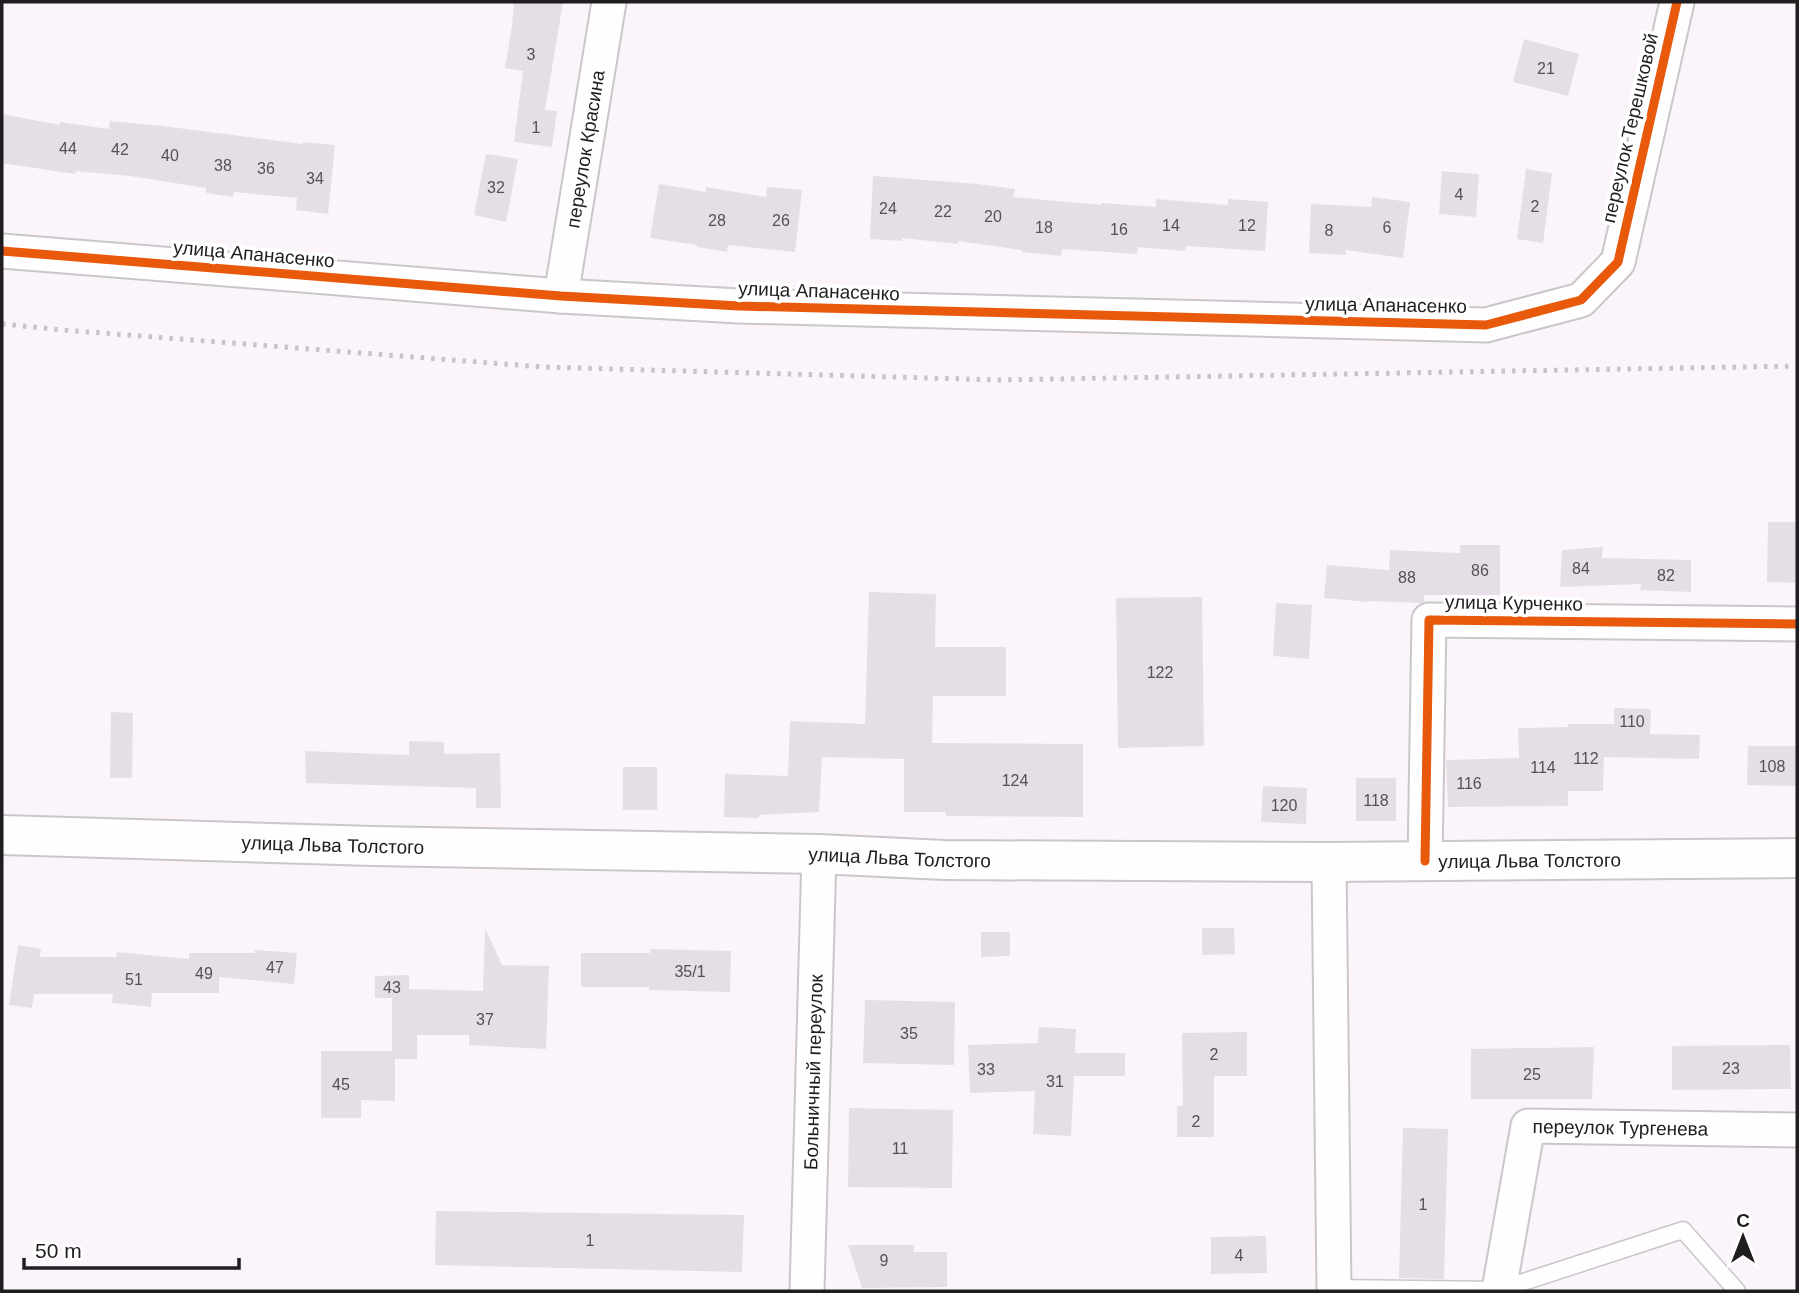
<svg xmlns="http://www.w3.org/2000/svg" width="1799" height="1293" viewBox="0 0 1799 1293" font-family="Helvetica,sans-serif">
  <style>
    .building { fill: #e6dee7 }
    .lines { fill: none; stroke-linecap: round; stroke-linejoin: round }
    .service-casing { stroke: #cac6ca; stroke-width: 19 }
    .minor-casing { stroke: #cac6ca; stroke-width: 37 }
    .secondary-casing { stroke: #cac6ca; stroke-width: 42 }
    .service { stroke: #fefefe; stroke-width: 16 }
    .minor { stroke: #fefefe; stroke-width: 33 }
    .secondary { stroke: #fefefe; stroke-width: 38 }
    .rail { stroke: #c5c5c5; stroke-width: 5; stroke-dasharray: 3.5 7; stroke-linecap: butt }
    .cycleway-casing { stroke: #fff; stroke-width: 13 }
    .cycleway { stroke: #e8590c; stroke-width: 9 }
    .labels { text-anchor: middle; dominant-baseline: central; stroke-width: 7; stroke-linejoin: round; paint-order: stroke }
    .number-label { font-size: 16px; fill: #555055 }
    .street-label { font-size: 19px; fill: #201d20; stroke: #fff }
  </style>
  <rect width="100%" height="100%" fill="#fbf5fb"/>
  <path class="building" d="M 514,2 L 563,2 L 545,110 L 557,111 L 552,147 L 514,142 L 523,71 L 505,68 L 512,26 Z
    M 1524,39 L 1579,54 L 1568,96 L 1513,82 Z
    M 2,114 L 60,125 L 60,122 L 109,129 L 110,121 L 163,126 L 303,144 L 303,142 L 335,145 L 328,214 L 296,210 L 297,198 L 234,192 L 233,197 L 206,193 L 206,188 L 130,176 L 76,171 L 75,174 L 2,163 Z
    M 486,154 L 518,159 L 506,222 L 474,215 Z
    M 1526,169 L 1552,173 L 1543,243 L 1517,239 Z
    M 1442,171 L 1479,174 L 1476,217 L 1439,214 Z
    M 873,176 L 978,184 L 1015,189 L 1013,197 L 1101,205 L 1101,203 L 1156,207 L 1156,199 L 1228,205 L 1228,199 L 1268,202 L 1265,251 L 1186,246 L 1185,251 L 1138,247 L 1137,254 L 1062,249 L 1061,256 L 1022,252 L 1022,250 L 958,241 L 958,244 L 902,238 L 902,241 L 870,239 Z
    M 659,184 L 706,192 L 706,187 L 766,197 L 767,187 L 802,190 L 795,252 L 728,245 L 727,252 L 697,247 L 697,245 L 650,238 Z
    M 1372,197 L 1410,202 L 1403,258 L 1346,250 L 1346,255 L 1309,253 L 1311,204 L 1371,207 Z
    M 1768,522 L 1797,522 L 1797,583 L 1767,582 Z
    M 1460,545 L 1500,545 L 1500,595 L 1424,595 L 1424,602 L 1421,603 L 1368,601 L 1368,602 L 1324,598 L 1327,565 L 1389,570 L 1390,550 L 1460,553 Z
    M 1603,547 L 1602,558 L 1691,560 L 1691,592 L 1640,590 L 1641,584 L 1560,587 L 1562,550 Z
    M 869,592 L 936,594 L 935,647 L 1006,647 L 1006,696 L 933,696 L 932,743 L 1083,744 L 1083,817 L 946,816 L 946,812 L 904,812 L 904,759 L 822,757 L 819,812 L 759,815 L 759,818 L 724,817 L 725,774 L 788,776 L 790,721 L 865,724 Z
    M 1202,597 L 1204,746 L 1118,748 L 1116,598 Z
    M 1276,603 L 1312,605 L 1309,659 L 1273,656 Z
    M 1614,708 L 1651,709 L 1650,734 L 1700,735 L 1699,759 L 1604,757 L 1603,791 L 1568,791 L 1568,806 L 1448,807 L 1446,760 L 1519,758 L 1518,728 L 1568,727 L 1568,724 L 1614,724 Z
    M 111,712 L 133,713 L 132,778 L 110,778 Z
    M 409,741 L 444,742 L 444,754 L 500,753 L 501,808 L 476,808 L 476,788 L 306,783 L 305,751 L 409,755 Z
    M 1748,746 L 1797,746 L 1797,786 L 1747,785 Z
    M 623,767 L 657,767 L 657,810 L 623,810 Z
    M 1356,778 L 1396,778 L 1396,821 L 1356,821 Z
    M 1263,786 L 1307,788 L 1306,824 L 1261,822 Z
    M 485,928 L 502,965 L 549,966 L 546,1049 L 469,1045 L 469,1035 L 417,1035 L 417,1059 L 395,1059 L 395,1101 L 361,1100 L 361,1118 L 321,1118 L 321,1051 L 392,1051 L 392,998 L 375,998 L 375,976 L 409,975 L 409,989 L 483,991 Z
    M 1202,928 L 1234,928 L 1235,954 L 1202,955 Z
    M 981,932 L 1010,932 L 1010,956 L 981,957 Z
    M 18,945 L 41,949 L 40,957 L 116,957 L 117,952 L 189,959 L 189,953 L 255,953 L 255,950 L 297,953 L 294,984 L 219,977 L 219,993 L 152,993 L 151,1007 L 112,1003 L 113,994 L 34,994 L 32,1008 L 9,1005 Z
    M 650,949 L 731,951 L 730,992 L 649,990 L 649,987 L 581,987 L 581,953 L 650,953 Z
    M 865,1000 L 955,1002 L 954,1065 L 863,1063 Z
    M 1039,1027 L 1076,1029 L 1075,1053 L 1125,1053 L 1125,1076 L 1074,1076 L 1071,1136 L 1033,1134 L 1035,1091 L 970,1093 L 968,1045 L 1038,1043 Z
    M 1247,1032 L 1247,1076 L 1214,1076 L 1214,1137 L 1177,1137 L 1177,1106 L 1183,1106 L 1182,1033 Z
    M 1790,1045 L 1791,1089 L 1672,1090 L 1672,1046 Z
    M 1594,1047 L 1592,1099 L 1471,1099 L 1471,1049 Z
    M 849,1108 L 953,1110 L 952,1188 L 848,1187 Z
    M 1403,1128 L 1448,1129 L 1444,1279 L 1399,1278 Z
    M 436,1211 L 744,1215 L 742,1272 L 435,1265 Z
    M 1266,1236 L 1267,1273 L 1211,1274 L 1211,1237 Z
    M 848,1245 L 914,1245 L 914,1252 L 947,1252 L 947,1287 L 862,1288 Z"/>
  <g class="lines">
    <g class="service-casing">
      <path id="service" d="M 1334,1288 L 1499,1290 L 1683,1230 L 1737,1291"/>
    </g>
    <g class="minor-casing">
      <g id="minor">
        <path d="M 2,251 L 561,296 L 739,306 L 1486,325 L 1581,300 L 1618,262 L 1677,2"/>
        <path id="s1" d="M 561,296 L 609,2"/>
        <path d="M 1425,861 L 1429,620 L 1797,624"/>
        <path d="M 1329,862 L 1334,1291"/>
        <path id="s2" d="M 1499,1290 L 1528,1126 L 1797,1130"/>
        <path id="s3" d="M 807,1291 L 819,854"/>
      </g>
    </g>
    <g class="secondary-casing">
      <g id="secondary">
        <path id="s4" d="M 2,835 L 373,846 L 819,854 L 944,860 L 1329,862 L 1797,858"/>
      </g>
    </g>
    <use href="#service" class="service"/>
    <use href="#minor" class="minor"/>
    <use href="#secondary" class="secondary"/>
    <path class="rail" d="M 2,324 L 63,330 L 543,367 L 999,380 L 1797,366"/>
    <g class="cycleway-casing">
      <path id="cycleway" d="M 2,251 L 561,296 L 739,306 L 1486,325 L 1581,300 L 1618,262 L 1677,2
        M 1425,861 L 1429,620 L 1797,624"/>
    </g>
    <use href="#cycleway" class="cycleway"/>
  </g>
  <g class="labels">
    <g class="number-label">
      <text x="531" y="54">3</text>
      <text x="1546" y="68">21</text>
      <text x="536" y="127">1</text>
      <text x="68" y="148">44</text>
      <text x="120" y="149">42</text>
      <text x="170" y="155">40</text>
      <text x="223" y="165">38</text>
      <text x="266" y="168">36</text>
      <text x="315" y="178">34</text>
      <text x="496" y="187">32</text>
      <text x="1459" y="194">4</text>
      <text x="1535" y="206">2</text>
      <text x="888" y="208">24</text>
      <text x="943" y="211">22</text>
      <text x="993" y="216">20</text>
      <text x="717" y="220">28</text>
      <text x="781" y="220">26</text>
      <text x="1171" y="225">14</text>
      <text x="1247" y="225">12</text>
      <text x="1044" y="227">18</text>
      <text x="1387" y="227">6</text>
      <text x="1119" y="229">16</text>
      <text x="1329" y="230">8</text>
      <text x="1581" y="568">84</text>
      <text x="1480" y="570">86</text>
      <text x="1666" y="575">82</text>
      <text x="1407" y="577">88</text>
      <text x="1160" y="672">122</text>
      <text x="1632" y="721">110</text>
      <text x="1586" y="758">112</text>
      <text x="1772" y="766">108</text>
      <text x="1543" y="767">114</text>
      <text x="1015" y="780">124</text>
      <text x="1469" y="783">116</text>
      <text x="1376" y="800">118</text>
      <text x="1284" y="805">120</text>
      <text x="275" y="967">47</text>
      <text x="690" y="971">35/1</text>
      <text x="204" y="973">49</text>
      <text x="134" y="979">51</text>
      <text x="392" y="987">43</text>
      <text x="485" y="1019">37</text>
      <text x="909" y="1033">35</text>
      <text x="1214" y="1054">2</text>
      <text x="1731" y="1068">23</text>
      <text x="986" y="1069">33</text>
      <text x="1532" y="1074">25</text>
      <text x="1055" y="1081">31</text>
      <text x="341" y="1084">45</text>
      <text x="1196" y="1121">2</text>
      <text x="900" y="1148">11</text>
      <text x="1423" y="1204">1</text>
      <text x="590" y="1240">1</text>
      <text x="1239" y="1255">4</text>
      <text x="884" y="1260">9</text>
    </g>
    <g class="street-label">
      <text transform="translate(1630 128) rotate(-77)">переулок Терешковой</text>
      <text stroke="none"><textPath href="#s1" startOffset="149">переулок Красина</textPath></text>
      <text transform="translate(254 254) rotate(5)">улица Апанасенко</text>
      <text transform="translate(819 291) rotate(2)">улица Апанасенко</text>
      <text transform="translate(1386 305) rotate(1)">улица Апанасенко</text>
      <text transform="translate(1514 603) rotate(1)">улица Курченко</text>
      <text stroke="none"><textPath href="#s4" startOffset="331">улица Льва Толстого</textPath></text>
      <text stroke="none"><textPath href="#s4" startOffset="898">улица Льва Толстого</textPath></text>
      <text stroke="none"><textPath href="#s4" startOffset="1528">улица Льва Толстого</textPath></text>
      <text stroke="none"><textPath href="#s3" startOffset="219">Больничный переулок</textPath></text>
      <text stroke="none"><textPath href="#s2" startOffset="259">переулок Тургенева</textPath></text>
    </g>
  </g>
  <rect width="1799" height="1293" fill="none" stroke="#201d20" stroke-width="7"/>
  <g transform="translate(1743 1237)" stroke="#ffffff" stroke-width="5" paint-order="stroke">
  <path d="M0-5L12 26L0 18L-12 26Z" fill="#201d20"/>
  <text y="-10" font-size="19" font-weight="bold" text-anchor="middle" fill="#201d20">С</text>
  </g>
  <path d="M24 1258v10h215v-10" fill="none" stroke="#201d20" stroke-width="3.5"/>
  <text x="35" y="1258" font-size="21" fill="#201d20" stroke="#ffffff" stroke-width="5" paint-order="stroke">50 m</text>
</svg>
